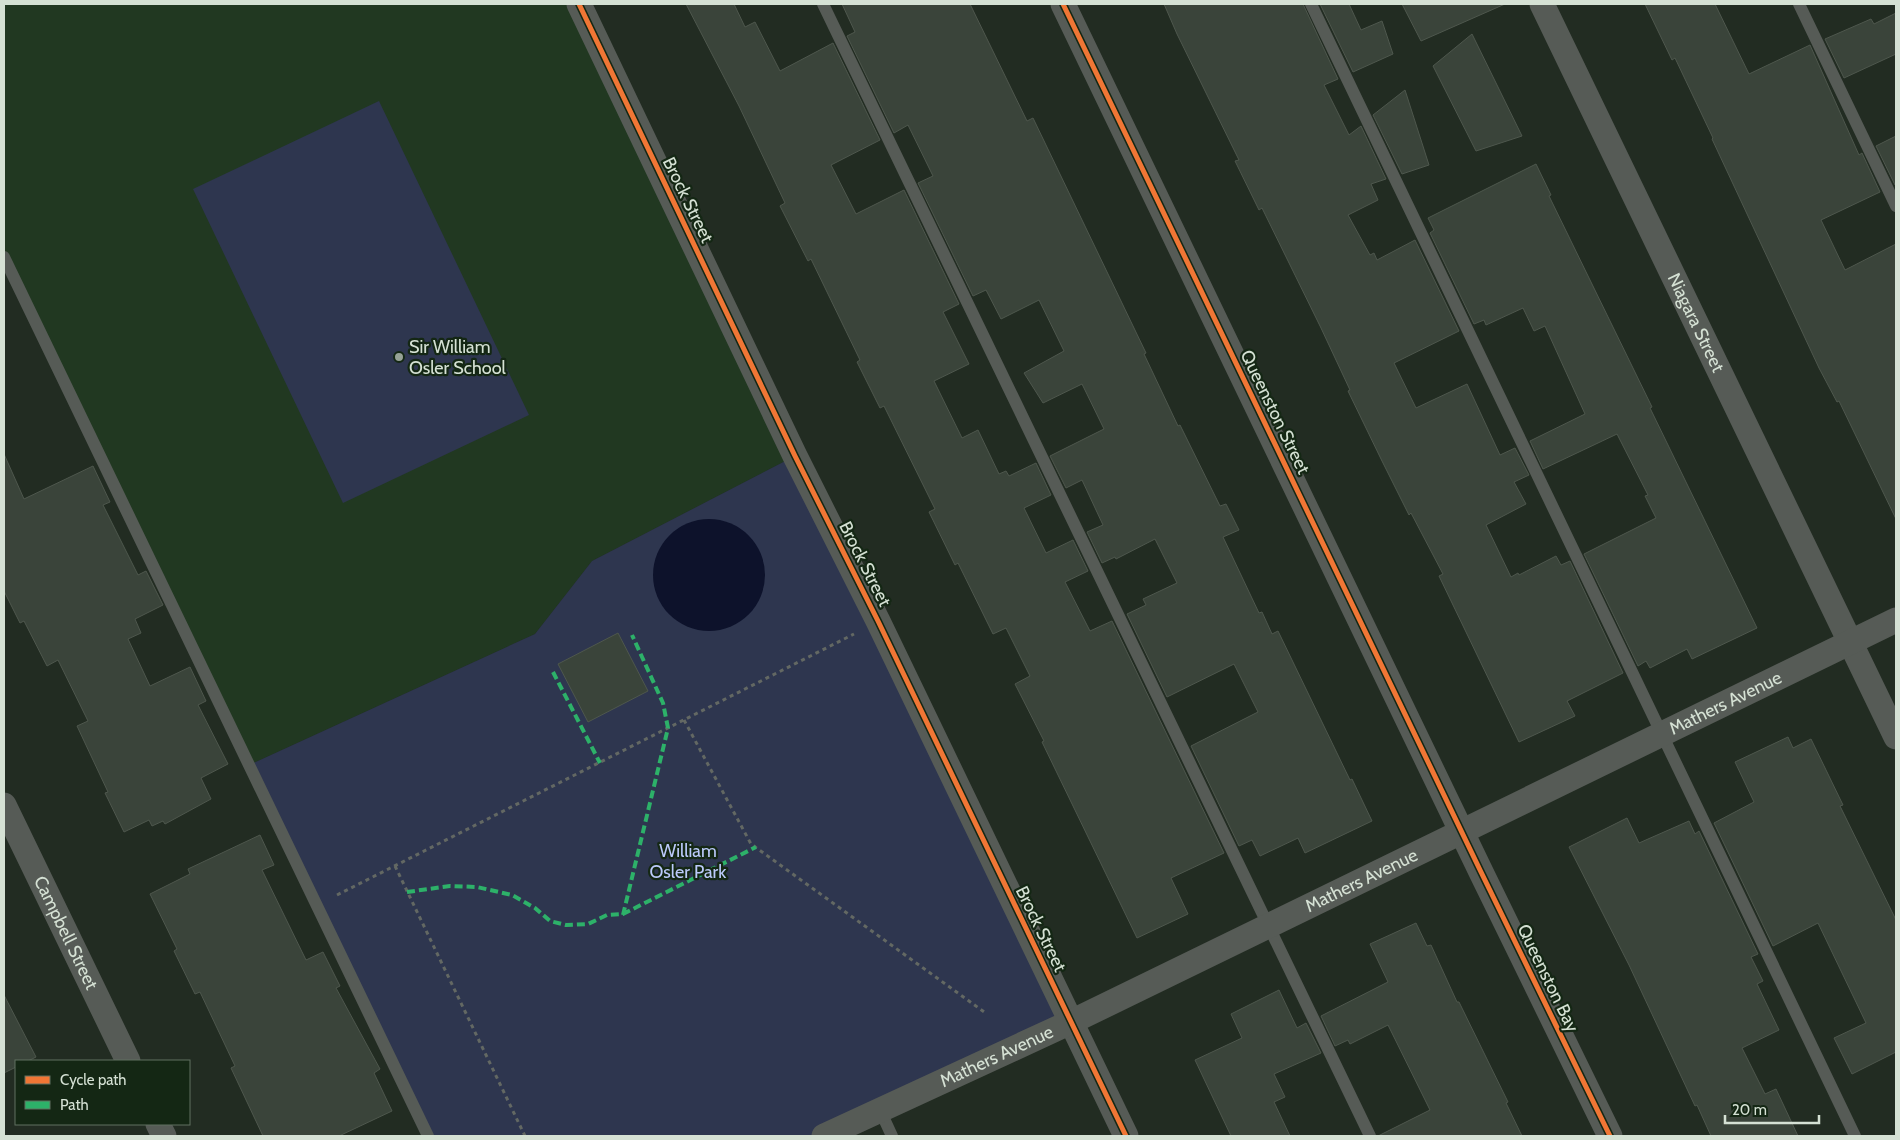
<svg xmlns="http://www.w3.org/2000/svg" width="1900" height="1140" viewBox="0 0 1900 1140" font-family="Cabin,sans-serif">
  <style>
    .built { fill: #213821 }
    .green { fill: #2e364f }
    .water { fill: #0d122b }
    .building { fill: #3a443a; stroke: #4e574d }
    .lines { fill: none; stroke-linecap: round; stroke-linejoin: round }
    .path { stroke: #636863; stroke-width: 3; stroke-dasharray: 4 4; stroke-linecap: butt }
    .lane { stroke: #565b56; stroke-width: 12 }
    .street { stroke: #565b56; stroke-width: 25 }
    .quiet { stroke: #2db169; stroke-width: 4; stroke-dasharray: 8 4; stroke-linecap: butt }
    .cycleway-casing { stroke: #142714; stroke-width: 8 }
    .cycleway { stroke: #f07635; stroke-width: 5 }
    .poi-dot { fill: #96a296; stroke: #142714; stroke-width: 2 }
    .labels { text-anchor: middle; dominant-baseline: central; stroke-width: 4.5; stroke-linejoin: round; paint-order: stroke }
    .street-label { font-size: 18px; fill: #d5e1d4; stroke: #142714 }
    .poi-label { font-size: 18px; fill: #d5e1d4; stroke: #142714; text-anchor: start }
    .park-label { font-size: 18px; fill: #bccafb; stroke: #142714 }
  </style>
  <rect width="100%" height="100%" fill="#222c22"/>
  <path class="built" d="M 4,4 L 579,4 L 795,456 L 592,561 L 535,634 L 249,765 L 4,257 Z"/>
  <path class="green" d="M 379,101 L 529,415 L 343,503 L 193,189 Z
    M 795,456 L 1071,1022 L 824,1136 L 428,1136 L 249,765 L 535,634 L 592,561 Z"/>
  <path class="water" d="M653 575a56 56 0 1 1 112 0a56 56 0 1 1-112 0Z"/>
  <path class="building" d="M 686,4 L 734,4 L 745,27 L 755,22 L 780,71 L 833,43 L 880,140 L 831,165 L 856,214 L 904,190 L 959,304 L 943,312 L 969,364 L 934,381 L 962,438 L 978,430 L 999,474 L 1006,471 L 1009,476 L 1036,463 L 1051,495 L 1024,508 L 1046,553 L 1073,540 L 1088,571 L 1065,582 L 1090,631 L 1112,621 L 1224,853 L 1171,878 L 1188,914 L 1137,938 L 1042,742 L 1044,741 L 1015,684 L 1030,676 L 1006,628 L 993,634 L 958,563 L 955,565 L 929,512 L 935,509 L 884,406 L 880,408 L 857,362 L 860,360 L 811,259 L 808,261 L 780,206 L 785,203 L 739,106 Z
    M 842,4 L 970,4 L 1027,121 L 1033,118 L 1146,353 L 1144,354 L 1178,426 L 1180,425 L 1220,506 L 1226,504 L 1239,530 L 1223,537 L 1259,613 L 1262,612 L 1272,634 L 1278,631 L 1350,780 L 1352,779 L 1372,821 L 1305,853 L 1298,838 L 1260,856 L 1252,840 L 1239,846 L 1191,746 L 1258,712 L 1234,664 L 1167,697 L 1127,614 L 1146,605 L 1143,599 L 1177,583 L 1155,539 L 1116,559 L 1115,557 L 1102,563 L 1087,532 L 1103,525 L 1082,480 L 1066,488 L 1050,456 L 1104,429 L 1082,384 L 1043,403 L 1024,373 L 1064,351 L 1039,300 L 1001,319 L 986,290 L 973,296 L 918,183 L 933,176 L 908,125 L 894,133 L 847,36 L 855,32 Z
    M 1164,4 L 1303,4 L 1338,79 L 1324,85 L 1349,135 L 1361,126 L 1386,179 L 1371,184 L 1378,200 L 1348,215 L 1370,255 L 1374,253 L 1377,260 L 1415,240 L 1459,331 L 1394,363 L 1416,408 L 1467,384 L 1500,455 L 1515,448 L 1529,475 L 1514,482 L 1526,504 L 1486,525 L 1511,577 L 1518,573 L 1519,575 L 1556,556 L 1561,565 L 1570,561 L 1623,673 L 1567,701 L 1575,716 L 1519,742 L 1439,576 L 1443,574 L 1411,513 L 1409,515 L 1382,461 L 1348,391 L 1350,390 L 1321,328 L 1262,208 L 1259,210 L 1235,161 L 1239,160 L 1177,34 Z
    M 1320,4 L 1349,4 L 1361,30 L 1382,21 L 1393,54 L 1353,72 Z
    M 1402,4 L 1505,4 L 1421,41 Z
    M 1645,4 L 1715,4 L 1749,74 L 1810,45 L 1859,155 L 1862,153 L 1880,192 L 1821,220 L 1845,270 L 1896,244 L 1896,519 L 1839,401 L 1837,402 L 1819,368 L 1712,139 L 1713,138 L 1675,58 L 1672,60 Z
    M 1896,13 L 1896,54 L 1844,78 L 1825,39 L 1871,19 L 1874,24 Z
    M 1472,34 L 1522,136 L 1476,151 L 1433,66 Z
    M 1405,90 L 1429,165 L 1402,174 L 1373,115 Z
    M 1896,136 L 1896,184 L 1895,185 L 1876,146 Z
    M 1536,164 L 1551,195 L 1549,196 L 1652,407 L 1650,408 L 1757,628 L 1692,659 L 1687,649 L 1650,668 L 1646,661 L 1638,666 L 1584,554 L 1656,518 L 1645,496 L 1648,495 L 1617,434 L 1543,469 L 1530,441 L 1585,414 L 1545,326 L 1534,331 L 1523,308 L 1486,325 L 1484,320 L 1474,324 L 1430,233 L 1434,230 L 1428,218 Z
    M 4,454 L 24,499 L 93,466 L 110,502 L 103,505 L 138,575 L 146,571 L 163,605 L 135,619 L 141,633 L 128,639 L 150,686 L 190,667 L 206,701 L 198,705 L 228,764 L 201,778 L 211,799 L 165,824 L 163,821 L 152,826 L 149,820 L 124,832 L 105,793 L 108,792 L 77,726 L 88,721 L 58,660 L 47,666 L 24,621 L 20,623 L 4,591 Z
    M 618,633 L 648,691 L 588,722 L 558,664 Z
    M 1788,737 L 1793,748 L 1811,739 L 1843,805 L 1840,806 L 1896,920 L 1896,1052 L 1852,1074 L 1834,1038 L 1866,1023 L 1818,923 L 1773,946 L 1714,823 L 1754,802 L 1735,762 Z
    M 1627,818 L 1639,843 L 1689,821 L 1695,834 L 1699,831 L 1758,954 L 1751,957 L 1763,981 L 1757,984 L 1779,1030 L 1742,1048 L 1765,1094 L 1776,1089 L 1798,1136 L 1711,1136 L 1697,1105 L 1695,1106 L 1629,965 L 1569,847 Z
    M 260,835 L 274,865 L 262,870 L 306,960 L 323,952 L 340,986 L 336,988 L 380,1069 L 374,1073 L 392,1111 L 339,1136 L 263,1136 L 231,1068 L 235,1066 L 200,992 L 195,994 L 174,951 L 177,949 L 150,894 L 190,874 L 188,869 Z
    M 1416,923 L 1427,946 L 1431,945 L 1457,1002 L 1459,1002 L 1508,1102 L 1506,1103 L 1522,1136 L 1378,1136 L 1430,1110 L 1388,1025 L 1350,1044 L 1348,1040 L 1335,1046 L 1321,1016 L 1388,982 L 1370,944 Z
    M 1279,990 L 1297,1028 L 1306,1023 L 1321,1053 L 1274,1074 L 1285,1097 L 1274,1102 L 1290,1136 L 1231,1136 L 1195,1060 L 1242,1038 L 1231,1014 Z
    M 4,995 L 36,1057 L 28,1061 L 16,1061 L 16,1067 L 4,1073 Z"/>
  <g class="lines">
    <path class="path" d="M 684,720 L 751,844 L 987,1014
      M 395,866 L 525,1136
      M 337,895 L 854,634"/>
    <path class="lane" d="M 823,4 L 1370,1136
      M 1311,4 L 1855,1136
      M 1799,4 L 1896,206
      M 4,257 L 428,1136
      M 880,1110 L 892,1136"/>
    <g class="street">
      <path d="M 579,4 L 795,456 L 878,621 L 1126,1136"/>
      <path d="M 1063,4 L 1481,872 L 1610,1136"/>
      <path id="s1" d="M 1542,4 L 1896,737"/>
      <path id="s2" d="M 4,805 L 128,1061"/>
      <path d="M 158,1124 L 164,1136"/>
      <path id="s3" d="M 824,1136 L 1071,1022 L 1896,620"/>
    </g>
    <path class="quiet" d="M 553,672 L 600,763
      M 407,892 L 450,886 L 477,887 L 512,895 L 535,908 L 550,921 L 566,925 L 588,924 L 607,915 L 623,914 L 756,847
      M 623,915 L 668,728 L 663,703 L 632,635"/>
    <g class="cycleway-casing">
      <path id="cycleway" d="M 579,4 L 795,456 L 878,621 L 1126,1136
        M 1063,4 L 1481,872 L 1610,1136"/>
    </g>
    <use href="#cycleway" class="cycleway"/>
  </g>
  <circle class="poi-dot" cx="399" cy="357" r="5"/>
  <g class="labels">
    <g class="street-label">
      <text transform="translate(688 200) rotate(64)">Brock Street</text>
      <text stroke="none"><textPath href="#s1" startOffset="354">Niagara Street</textPath></text>
      <text transform="translate(1275 412) rotate(64)">Queenston Street</text>
      <text transform="translate(865 564) rotate(63)">Brock Street</text>
      <text stroke="none"><textPath href="#s3" startOffset="1000">Mathers Avenue</textPath></text>
      <text stroke="none"><textPath href="#s3" startOffset="595">Mathers Avenue</textPath></text>
      <text transform="translate(1041 929) rotate(64)">Brock Street</text>
      <text stroke="none"><textPath href="#s2" startOffset="142">Campbell Street</textPath></text>
      <text transform="translate(1548 978) rotate(64)">Queenston Bay</text>
      <text stroke="none"><textPath href="#s3" startOffset="190">Mathers Avenue</textPath></text>
    </g>
    <g class="poi-label">
      <text x="409" y="347">Sir William<tspan x="409" dy="21">Osler School</tspan></text>
    </g>
    <g class="park-label">
      <text x="688" y="851">William<tspan x="688" dy="21">Osler Park</tspan></text>
    </g>
  </g>
  <rect width="1900" height="1140" fill="none" stroke="#d5e1d4" stroke-width="10"/>
  <rect x="15" y="1060" width="175" height="65" fill="#142714" stroke="#617161"/>
  <rect x="25" y="1076" width="25" height="8" fill="#f07635" stroke="#617161"/>
  <text x="60" y="1085" font-size="15" fill="#d5e1d4">Cycle path</text>
  <rect x="25" y="1101" width="25" height="8" fill="#2db169" stroke="#617161"/>
  <text x="60" y="1110" font-size="15" fill="#d5e1d4">Path</text>
  <path d="M1725 1115v8h94v-8" fill="none" stroke="#d5e1d4" stroke-width="2.5"/>
  <text x="1732" y="1115" font-size="15" fill="#d5e1d4" stroke="#142714" stroke-width="4" paint-order="stroke">20 m</text>
</svg>
